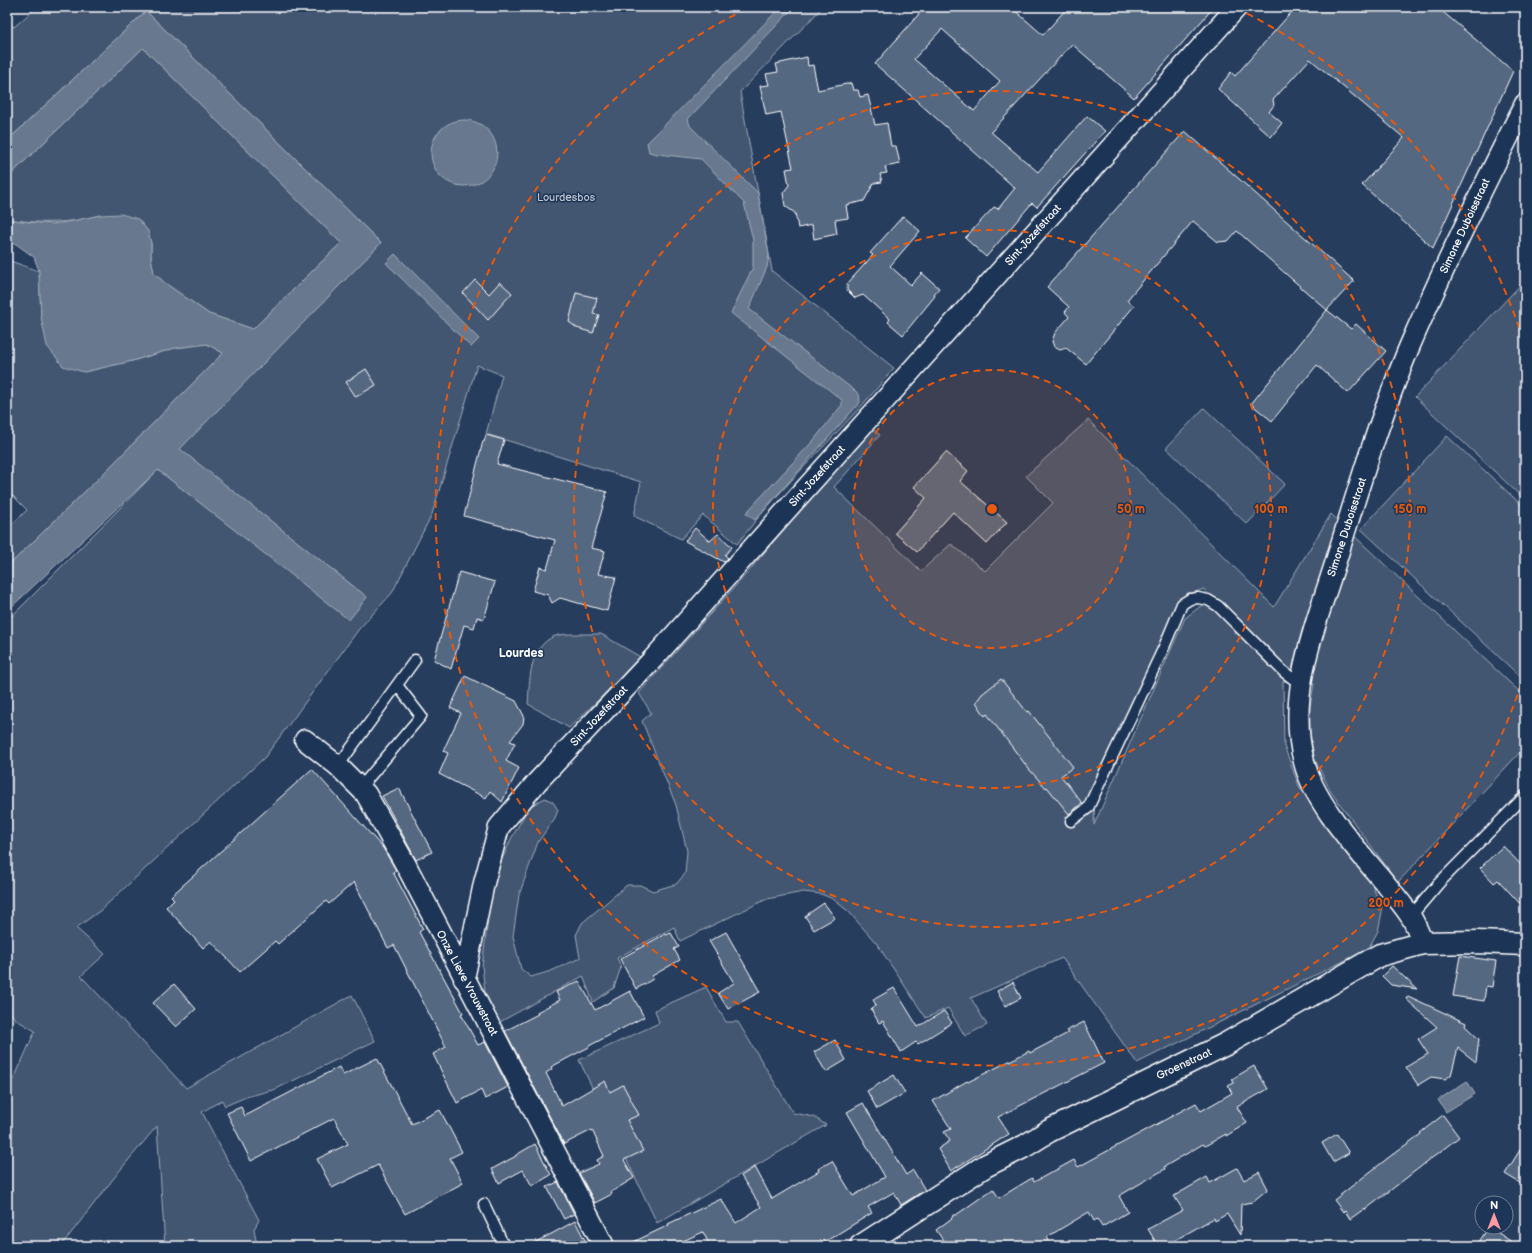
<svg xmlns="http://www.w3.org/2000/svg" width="1532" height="1253" viewBox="0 0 1532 1253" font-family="'Balsamiq Sans',sans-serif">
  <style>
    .green { fill: #425672; stroke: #a0aab8; fill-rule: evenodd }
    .water { fill: #67788e; stroke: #a4aebb }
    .building { fill: #556781; stroke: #fff; fill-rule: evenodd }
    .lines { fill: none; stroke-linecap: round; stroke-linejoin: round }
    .service-casing { stroke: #fff; stroke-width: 13 }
    .minor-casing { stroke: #fff; stroke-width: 23 }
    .tertiary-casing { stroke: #fff; stroke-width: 25 }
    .service { stroke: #1d3557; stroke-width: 10 }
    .minor { stroke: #1d3557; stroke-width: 20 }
    .tertiary { stroke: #1d3557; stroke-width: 22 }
    .ring { fill: none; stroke: #e8590c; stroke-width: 2; stroke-dasharray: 7 5 }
    .labels { text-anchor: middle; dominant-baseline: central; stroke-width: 3; stroke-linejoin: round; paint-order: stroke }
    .park-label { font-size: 11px; fill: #bdc4ce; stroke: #1d3557 }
    .street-label { font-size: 11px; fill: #fff; stroke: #1d3557 }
    .neighbourhood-label { font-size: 12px; font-weight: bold; fill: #fff; stroke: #1d3557 }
    .centre { fill: #e8590c; stroke: #1d3557; stroke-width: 2 }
    .ring-label { font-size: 12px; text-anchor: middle; font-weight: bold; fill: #e8590c; stroke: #1d3557; stroke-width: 3; stroke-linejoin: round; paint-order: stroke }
  </style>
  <rect width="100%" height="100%" fill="#263d5e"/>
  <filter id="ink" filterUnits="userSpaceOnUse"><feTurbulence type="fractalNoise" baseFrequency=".025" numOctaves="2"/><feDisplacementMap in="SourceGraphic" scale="8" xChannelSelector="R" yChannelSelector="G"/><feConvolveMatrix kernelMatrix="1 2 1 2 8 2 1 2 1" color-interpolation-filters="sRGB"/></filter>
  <g filter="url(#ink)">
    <path class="green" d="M 37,7 L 823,7 L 740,92 L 772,271 L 894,368 C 845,429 785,481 737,544 L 703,515 L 681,539 L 634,516 L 641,482 L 486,434 L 502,375 L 477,365 L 432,514 L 392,593 L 359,629 L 265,757 L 101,910 L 76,928 L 105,954 L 81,976 L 186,1088 L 352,995 L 375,1041 L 276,1089 L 246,1097 L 225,1106 L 222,1100 L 202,1112 L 259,1220 L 254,1229 L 257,1246 L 165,1246 L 157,1126 L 121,1169 L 61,1246 L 7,1246 L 7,1077 L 14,1079 L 35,1031 L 15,1019 L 7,1007 L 7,621 L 158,470 L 349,619 L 367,597 L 179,449 L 381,243 L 146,11 L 7,141 L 7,24 L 14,27 Z
      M 143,48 L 341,243 L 253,329 L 209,314 L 165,283 L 154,273 L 151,258 L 151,243 L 100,215 C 67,224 40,224 7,219 L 7,178 Z
      M 7,257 L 13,262 L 39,271 L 41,317 L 84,372 L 132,361 L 175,348 L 207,344 L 223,353 L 98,479 L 7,567 L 7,529 L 27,510 L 7,490 Z
      M 1525,280 L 1525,500 L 1415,397 Z
      M 1204,408 L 1285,484 L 1247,524 L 1166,448 Z
      M 1088,420 L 1274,607 L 1331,514 L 1525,697 L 1525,747 L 1398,882 L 1331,792 L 1314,758 L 1310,732 L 1310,706 L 1314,684 L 1283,681 L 1284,746 L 1299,786 L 1322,822 L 1372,885 L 1378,899 L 1382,912 L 1378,931 L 1368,949 L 1137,1063 L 1062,958 L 971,998 L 987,1025 L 965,1036 L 948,1008 L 926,1018 L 877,944 L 849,912 L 833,899 L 821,894 L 803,892 L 767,899 L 680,941 L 674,927 L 617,958 L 621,967 L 614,988 L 593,1002 L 583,976 L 498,1023 L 485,992 L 482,966 L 493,880 L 511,839 L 525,814 L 531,806 L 545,798 L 553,802 L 558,810 L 555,818 L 538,842 L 519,895 L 513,936 L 521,969 L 531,977 L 551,971 L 580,958 L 576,935 L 582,923 L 627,885 L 640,885 L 653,891 L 676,884 L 685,874 L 687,851 L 676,805 L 642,721 L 651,713 L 639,693 L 748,572 L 870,427 L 880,435 L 834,487 L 921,571 L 951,544 L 985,571 L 1053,503 L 1026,476 ZM 1204,589 L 1207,594 L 1202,605 L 1185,618 L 1094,825 L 1095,783 L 1178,604 L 1184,596 Z
      M 1447,436 L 1525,508 L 1525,681 L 1361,529 Z
      M 576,634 L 601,634 L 642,658 L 569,728 L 528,704 C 530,681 528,647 555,636 C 561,634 570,634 576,634 Z
      M 706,987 L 726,1022 L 738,1022 L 793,1113 L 814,1117 L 826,1125 L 657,1223 L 579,1060 L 659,1023 L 655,1010 Z"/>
    <path class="water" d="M 781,7 L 794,7 L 688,119 L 690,126 L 758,193 L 769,255 L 767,267 L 749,309 L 859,394 L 860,402 L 755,520 L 746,513 L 813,441 L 842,405 L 842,400 L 731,313 L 753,267 L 753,240 L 744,203 L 701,159 L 657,154 L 649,152 L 647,143 Z
      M 146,11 L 381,243 L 180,449 L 367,597 L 349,620 L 158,470 L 7,611 L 7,567 L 98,479 L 223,353 L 207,344 L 175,348 L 132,361 L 84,372 L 63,366 L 47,346 L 41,317 L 39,271 L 34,257 L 16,244 L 7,242 L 7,219 L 29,222 L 52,224 L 73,221 L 100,215 L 121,214 L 138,219 L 148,231 L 151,243 L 151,258 L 154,273 L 165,283 L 209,314 L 253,329 L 341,243 L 143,48 L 7,178 L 7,141 Z
      M431 153a33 33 0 1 1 66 0a33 33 0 1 1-66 0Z
      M 395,254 L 479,339 L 471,347 L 386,263 Z
      M 1467,1081 L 1475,1094 L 1446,1112 L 1438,1100 Z"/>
    <path class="building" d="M 925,7 L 1011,7 L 1043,35 L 1068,7 L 1214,7 L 1134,98 L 1072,44 L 991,132 L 1038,172 L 1087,116 L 1105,131 L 1037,207 L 1032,203 L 986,257 L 965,238 L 994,207 L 998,209 L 1015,188 L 875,64 ZM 942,29 L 1000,81 L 974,111 L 914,59 Z
      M 1296,7 L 1437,7 L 1513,71 L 1433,248 L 1362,185 L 1404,138 L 1310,59 L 1273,100 L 1274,105 L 1269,112 L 1282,123 L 1271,137 L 1218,89 L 1231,72 L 1235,76 Z
      M 807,57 L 808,66 L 813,65 L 818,90 L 851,83 L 853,90 L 858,90 L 860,97 L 868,95 L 875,125 L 887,123 L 891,146 L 896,146 L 900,164 L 885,167 L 887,173 L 880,174 L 882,182 L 874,183 L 864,201 L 846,205 L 848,218 L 835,220 L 837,234 L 814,239 L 812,225 L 798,228 L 795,213 L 785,206 L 783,193 L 789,185 L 786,169 L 793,168 L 781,112 L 766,115 L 760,86 L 769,85 L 766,74 L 778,72 L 776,64 Z
      M 1185,131 L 1354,281 L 1327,310 L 1237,231 L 1228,241 L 1218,242 L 1193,221 L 1127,300 L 1134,306 L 1086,364 L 1066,348 L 1060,350 L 1054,347 L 1052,341 L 1055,333 L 1069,317 L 1065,312 L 1069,307 L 1047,287 Z
      M 903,216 L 920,231 L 890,266 L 911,285 L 922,273 L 939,288 L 934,294 L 935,296 L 903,335 L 888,322 L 890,319 L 863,295 L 855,298 L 847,290 L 847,284 L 873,255 L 870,253 Z
      M 475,280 L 489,294 L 500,282 L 512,293 L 488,320 L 463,293 Z
      M 576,293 L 597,298 L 593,314 L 599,315 L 593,333 L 577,328 L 569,322 Z
      M 1327,310 L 1351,329 L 1356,324 L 1386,351 L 1348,393 L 1317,365 L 1272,421 L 1251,404 Z
      M 366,369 L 376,385 L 356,397 L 346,382 Z
      M 486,435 L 504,440 L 497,464 L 607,492 L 591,548 L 605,551 L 598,574 L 616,577 L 607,611 L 560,598 L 552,603 L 548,595 L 533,591 L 540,567 L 547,569 L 555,540 L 464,516 L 483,441 L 484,442 Z
      M 946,452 L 968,471 L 960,481 L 1007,522 L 987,544 L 953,512 L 917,552 L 895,533 L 926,498 L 914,487 Z
      M 695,528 L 710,541 L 718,534 L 732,547 L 725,555 L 728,558 L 724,562 L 685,541 Z
      M 459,572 L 495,582 L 484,619 L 477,617 L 474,628 L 464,625 L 451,669 L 434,660 Z
      M 465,676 L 516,701 L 524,716 L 523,724 L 510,741 L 515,743 L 506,761 L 519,768 L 502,802 L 490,791 L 486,798 L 439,774 L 448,753 L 443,751 L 461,713 L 450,708 Z
      M 1001,679 L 1027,712 L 1029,711 L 1073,767 L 1061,776 L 1082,803 L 1069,814 L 1047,787 L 1046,788 L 1028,768 L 987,714 L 985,716 L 976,702 L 982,694 Z
      M 312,769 L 383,848 L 396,870 L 393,872 L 423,929 L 419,932 L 463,1013 L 461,1014 L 478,1045 L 485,1042 L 508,1087 L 485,1099 L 481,1090 L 457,1103 L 433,1054 L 446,1047 L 394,945 L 388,948 L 354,882 L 329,904 L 326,901 L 278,944 L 275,941 L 240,972 L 211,941 L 203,948 L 166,907 L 174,899 L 171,896 Z
      M 399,788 L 432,852 L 416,860 L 382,796 Z
      M 1503,846 L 1525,869 L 1525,909 L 1498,880 L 1494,883 L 1480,868 Z
      M 824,903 L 835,918 L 814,930 L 805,916 Z
      M 726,932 L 760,992 L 728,1009 L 718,993 L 734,983 L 709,941 Z
      M 671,933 L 679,947 L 674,949 L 680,960 L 652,976 L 653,979 L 636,989 L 620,959 L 665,934 L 666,935 Z
      M 1460,956 L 1496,961 L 1492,987 L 1486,986 L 1484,1001 L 1453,996 Z
      M 1392,966 L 1417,989 L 1391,985 L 1382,976 Z
      M 579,981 L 595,1010 L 630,991 L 644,1017 L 589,1046 L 589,1047 L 551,1067 L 552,1069 L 546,1073 L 562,1106 L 605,1081 L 610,1092 L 623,1085 L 639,1115 L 627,1120 L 643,1151 L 624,1160 L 634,1178 L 611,1192 L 612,1194 L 595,1203 L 579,1173 L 599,1164 L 597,1160 L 604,1156 L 592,1130 L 564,1144 L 505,1031 L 538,1014 L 537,1012 L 560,1000 L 556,992 Z
      M 1013,982 L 1021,998 L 1005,1006 L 997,991 Z
      M 174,984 L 196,1009 L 176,1027 L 153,1003 Z
      M 894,988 L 918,1027 L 944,1011 L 952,1023 L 918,1044 L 916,1042 L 901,1052 L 883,1021 L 879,1023 L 871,1009 L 876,1005 L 873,1000 Z
      M 1408,996 L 1466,1023 L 1465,1026 L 1479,1039 L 1476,1062 L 1458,1048 L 1451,1075 L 1445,1079 L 1431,1077 L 1418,1085 L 1406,1067 L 1428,1054 L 1418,1039 L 1437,1027 L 1406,999 Z
      M 1084,1022 L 1104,1063 L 998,1117 L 1009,1134 L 951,1171 L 938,1149 L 950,1141 L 944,1132 L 951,1129 L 933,1101 L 967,1081 L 968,1082 L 1029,1051 L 1030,1053 L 1068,1033 L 1066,1031 Z
      M 835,1040 L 846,1060 L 826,1072 L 814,1052 Z
      M 377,1058 L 412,1124 L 440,1110 L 462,1152 L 450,1158 L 463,1183 L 405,1214 L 378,1165 L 332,1188 L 317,1159 L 348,1144 L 334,1118 L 251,1161 L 227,1113 L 241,1107 L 245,1116 L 339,1067 L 343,1075 Z
      M 1254,1066 L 1268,1089 L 1237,1107 L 1247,1123 L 1226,1136 L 1226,1134 L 1205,1146 L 1203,1144 L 1164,1167 L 1165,1169 L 1119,1196 L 1128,1212 L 1102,1227 L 1097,1219 L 1094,1221 L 1089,1212 L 1047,1237 L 1052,1246 L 947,1246 L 936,1230 L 952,1218 L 953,1215 L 956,1215 L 993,1189 L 999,1198 L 1032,1178 L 1034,1182 L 1074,1160 L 1078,1167 L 1196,1103 L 1201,1111 L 1232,1093 L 1228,1086 L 1234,1083 L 1232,1079 Z
      M 894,1075 L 905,1093 L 877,1109 L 867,1091 Z
      M 863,1103 L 906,1175 L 913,1170 L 925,1190 L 901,1205 L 894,1192 L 868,1207 L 872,1213 L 818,1246 L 710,1246 L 703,1232 L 672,1246 L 625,1246 L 669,1225 L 668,1224 L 721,1199 L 736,1223 L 761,1207 L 741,1176 L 755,1167 L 772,1199 L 819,1171 L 818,1169 L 832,1161 L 853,1196 L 885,1177 L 847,1112 Z
      M 1443,1115 L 1459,1137 L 1365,1210 L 1364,1209 L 1350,1219 L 1345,1211 L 1343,1212 L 1334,1200 L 1397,1151 L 1421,1134 L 1420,1133 Z
      M 1337,1134 L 1349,1153 L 1333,1162 L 1322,1143 Z
      M 1525,1142 L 1525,1186 L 1505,1174 Z
      M 535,1144 L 551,1175 L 532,1186 L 523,1170 L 499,1183 L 492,1169 L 516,1156 L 516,1155 Z
      M 1237,1168 L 1244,1180 L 1259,1172 L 1268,1189 L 1252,1202 L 1241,1204 L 1240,1235 L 1227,1214 L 1215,1221 L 1214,1218 L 1165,1246 L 1158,1246 L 1148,1229 L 1183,1210 L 1174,1196 L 1207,1177 L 1210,1183 Z
      M 558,1182 L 574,1214 L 564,1219 L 547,1187 Z
      M 575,1221 L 588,1246 L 528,1246 L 555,1232 Z
      M 1489,1227 L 1518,1246 L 1476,1246 Z"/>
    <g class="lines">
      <g class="service-casing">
        <path id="service" d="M 338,766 L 415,660
          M 360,788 L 421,716 L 397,685
          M 1071,821 L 1088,808 L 1164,647 L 1182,604 L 1190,599 L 1198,598 L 1208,600 L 1218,606 L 1284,672 L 1300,684
          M 1411,916 L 1439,883 L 1525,796
          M 484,1204 L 504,1246"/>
      </g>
      <g class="minor-casing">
        <path id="minor" d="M 305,740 L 338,766 L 366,794 L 407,867 L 604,1246
          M 1423,943 C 1419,934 1416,925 1411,917 C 1405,907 1396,897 1389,888 C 1361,853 1315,806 1304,762 C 1286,694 1315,628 1335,564 C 1357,492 1379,420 1408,350 C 1444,266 1484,185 1525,104
          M 464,979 L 484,883 L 499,827 L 537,782 L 653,659 L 1237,7"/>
      </g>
      <g class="tertiary-casing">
        <path id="tertiary" d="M 861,1246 L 985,1166 L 1025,1146 L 1049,1131 L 1226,1044 L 1380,955 L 1423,943 L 1478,942 L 1525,944"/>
      </g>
      <use href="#service" class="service"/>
      <use href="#minor" class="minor"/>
      <use href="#tertiary" class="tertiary"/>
    </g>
  </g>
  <circle cx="992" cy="509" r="139" fill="#e8590c" fill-opacity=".12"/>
  <g class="ring">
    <circle cx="992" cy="509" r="139"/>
    <circle cx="992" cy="509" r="279"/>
    <circle cx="992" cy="509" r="418"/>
    <path d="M1525 672A557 557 0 1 1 748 8M1236 8A557 557 0 0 1 1525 346"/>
  </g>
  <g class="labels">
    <g class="park-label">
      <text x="566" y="197">Lourdesbos</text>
    </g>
    <g class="street-label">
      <text transform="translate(1465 226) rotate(-65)">Simone Duboisstraat</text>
      <text transform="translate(1033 235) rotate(-48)">Sint-Jozefstraat</text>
      <text transform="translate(817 476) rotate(-48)">Sint-Jozefstraat</text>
      <text transform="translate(1347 527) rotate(-72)">Simone Duboisstraat</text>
      <text transform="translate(599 716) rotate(-47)">Sint-Jozefstraat</text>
      <text transform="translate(467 983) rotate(62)">Onze Lieve Vrouwstraat</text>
      <text transform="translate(1184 1064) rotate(-25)">Groenstraat</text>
    </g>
    <g class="neighbourhood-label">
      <text x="521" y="653">Lourdes</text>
    </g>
  </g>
  <circle cx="992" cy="509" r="6" class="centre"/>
  <g class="ring-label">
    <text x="1131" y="513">50 m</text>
    <text x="1271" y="513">100 m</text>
    <text x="1410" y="513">150 m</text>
    <text x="1386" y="907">200 m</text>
  </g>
  <rect width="1532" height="1253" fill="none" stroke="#1d3557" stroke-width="24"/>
  <rect x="12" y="12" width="1508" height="1229" fill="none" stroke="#fff" stroke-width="1.5" filter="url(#ink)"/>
  <g transform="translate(1494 1215)"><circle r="19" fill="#1d3557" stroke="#77869a"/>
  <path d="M0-3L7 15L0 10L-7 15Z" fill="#ff9aa2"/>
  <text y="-6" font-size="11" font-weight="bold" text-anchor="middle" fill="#ffffff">N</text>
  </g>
</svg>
